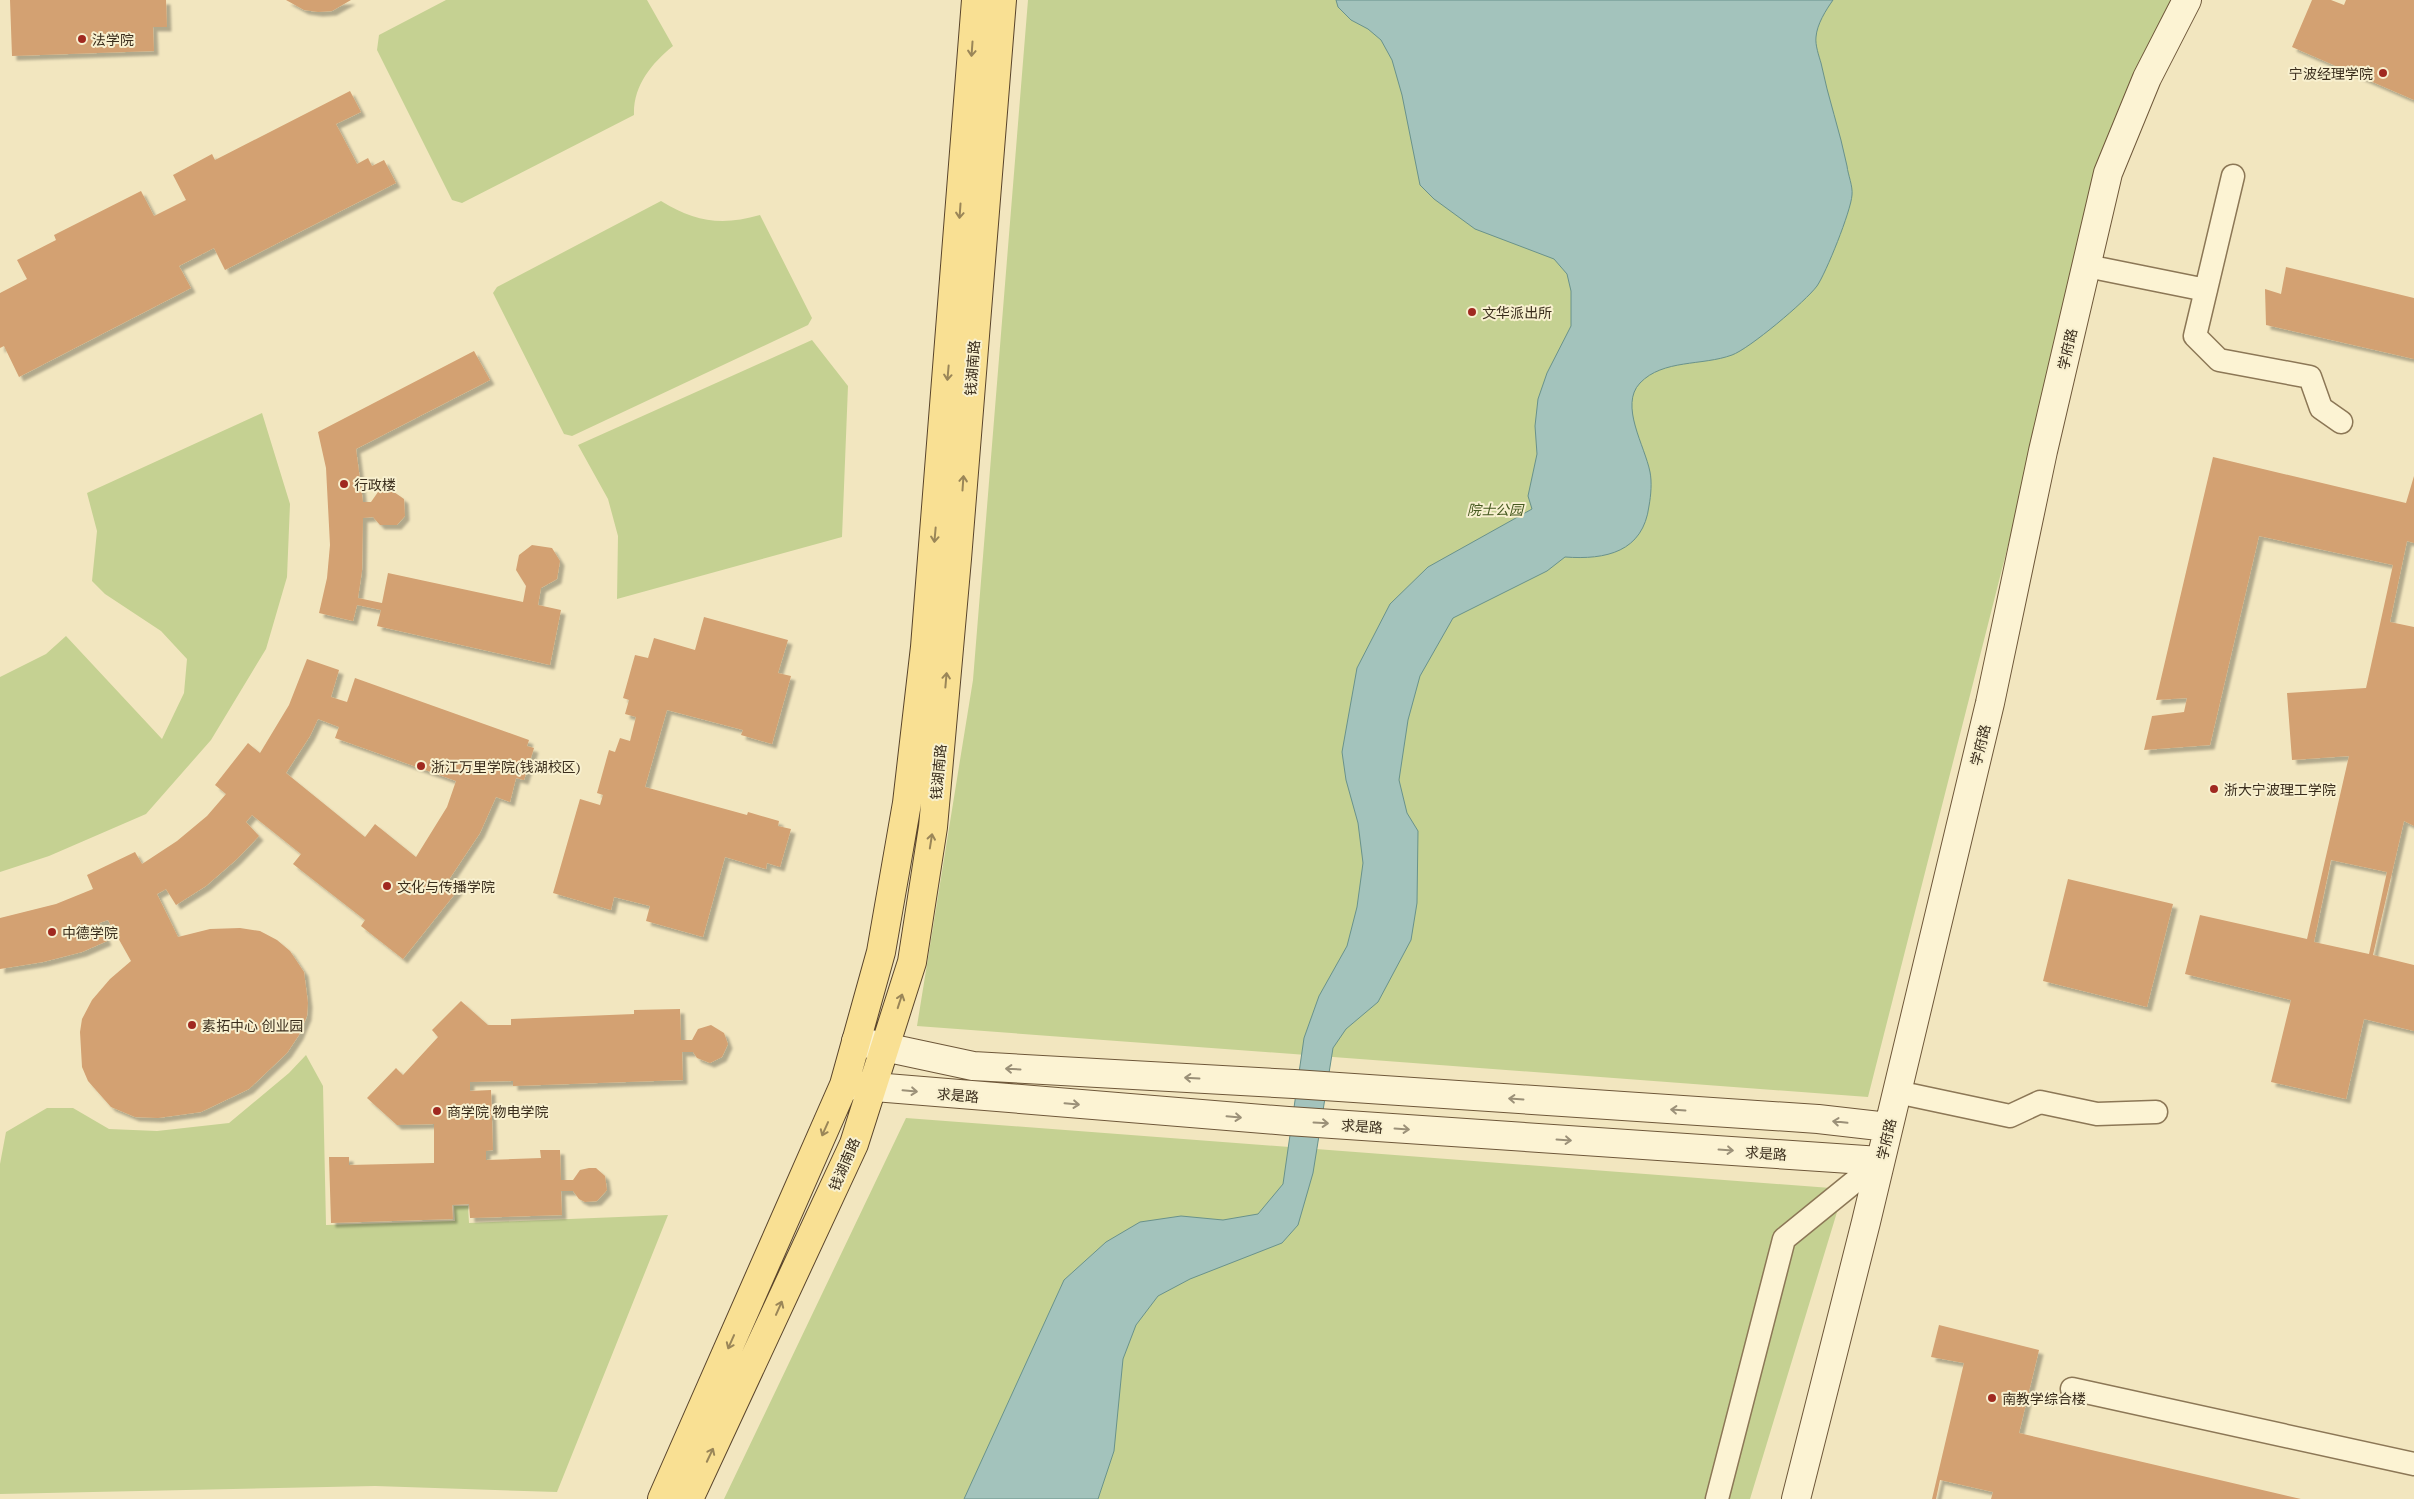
<svg xmlns="http://www.w3.org/2000/svg" width="2414" height="1499" viewBox="0 0 2414 1499" font-family="'PT Serif','Noto Sans SC',serif">
  <style>
    .green { fill: #c5d192 }
    .water { fill: #a3c3bc; stroke: #69928b }
    .building { fill: #d3a172; fill-rule: evenodd; filter: url(#shadow) }
    .lines { fill: none; stroke-linecap: round; stroke-linejoin: round }
    .street-casing { stroke: #8c7756; stroke-width: 25 }
    .secondary-casing { stroke: #6e5739; stroke-width: 30 }
    .primary-casing { stroke: #59442b; stroke-width: 30 }
    .street { stroke: #fcf3d3; stroke-width: 22 }
    .secondary { stroke: #fcf3d3; stroke-width: 28 }
    .primary { stroke: #f9e093; stroke-width: 28 }
    .oneway { stroke: #9a8658 }
    .oneway2 { stroke: #9b9078 }
    .poi-dot { fill: #a02920; stroke: #f8f0cf; stroke-width: 2 }
    .labels { text-anchor: middle; dominant-baseline: central; stroke-width: 4; stroke-linejoin: round; paint-order: stroke }
    .poi-label { font-size: 14px; fill: #3a2d1c; stroke: #f8f0cf; text-anchor: start }
    .street-label { font-size: 14px; fill: #3a2d1c; stroke: #f8f0cf }
    .park-label { font-size: 14px; font-style: italic; fill: #465920; stroke: #f8f0cf }
  </style>
  <defs>
    <filter id="shadow"><feDropShadow dx="4.5" dy="4.5" stdDeviation="1" flood-color="#0004"/></filter>
  </defs>
  <rect width="100%" height="100%" fill="#f2e6bf"/>
  <path class="green" d="M 446,0 L 647,0 L 673,46 C 651,64 633,86 634,115 L 462,203 L 452,200 L 377,50 L 379,35 Z
    M 1028,0 L 2172,0 L 2100,183 L 1868,1097 L 917,1026 L 973,680 Z
    M 661,201 C 695,222 722,226 760,215 L 812,318 L 808,325 L 572,436 L 564,434 L 493,293 L 497,287 Z
    M 812,340 L 848,386 L 842,537 L 617,599 L 618,536 L 608,499 L 578,445 Z
    M 262,413 L 290,504 L 287,577 L 266,649 L 211,740 L 146,814 L 49,856 L 0,872 L 0,677 L 46,654 L 66,636 L 162,739 L 184,693 L 187,659 L 161,631 L 105,594 L 92,581 L 97,531 L 87,493 Z
    M 306,1055 L 323,1086 L 326,1225 L 455,1221 L 454,1206 L 468,1206 L 469,1223 L 668,1215 L 557,1492 L 375,1486 L 0,1494 L 0,1164 L 6,1132 L 47,1108 L 73,1108 L 109,1129 L 157,1131 L 229,1123 L 289,1073 Z
    M 906,1118 L 1844,1189 L 1750,1499 L 724,1499 Z"/>
  <path class="water" d="M 1336,0 L 1833,0 C 1826,10 1817,24 1816,37 C 1815,45 1819,56 1821,63 C 1828,98 1840,131 1847,166 C 1848,175 1853,186 1852,195 C 1851,211 1826,273 1817,286 C 1806,301 1749,349 1732,355 C 1702,366 1663,359 1640,383 C 1619,405 1645,446 1650,472 C 1652,482 1651,495 1649,506 C 1643,552 1606,560 1565,557 L 1547,571 L 1453,618 L 1420,676 L 1408,720 L 1399,780 L 1407,813 L 1418,831 L 1417,903 L 1411,940 L 1378,1002 L 1346,1029 L 1333,1048 L 1313,1173 L 1298,1225 L 1282,1243 L 1190,1279 L 1158,1296 L 1136,1325 L 1123,1359 L 1114,1451 L 1098,1499 L 964,1499 L 1064,1280 L 1106,1242 L 1140,1222 L 1181,1216 L 1223,1220 L 1258,1214 L 1283,1184 L 1304,1038 L 1319,996 L 1347,946 L 1357,907 L 1363,863 L 1358,823 L 1346,780 L 1342,752 L 1357,668 L 1390,604 L 1428,567 L 1532,509 L 1528,496 L 1537,454 L 1535,426 L 1538,399 L 1547,373 L 1571,326 L 1571,291 L 1567,274 L 1554,259 L 1475,229 L 1434,199 L 1420,185 L 1402,95 L 1392,60 L 1381,40 L 1368,29 L 1351,20 L 1338,7 Z"/>
  <path class="building" d="M 10,0 L 166,0 L 167,27 L 153,27 L 154,51 L 12,56 Z
    M 286,0 L 351,0 L 332,11 L 318,12 L 304,10 Z
    M 2312,0 L 2331,0 L 2344,5 L 2346,0 L 2414,0 L 2414,100 L 2292,47 Z
    M 350,91 L 361,112 L 336,124 L 357,164 L 368,158 L 372,166 L 384,160 L 396,183 L 225,270 L 214,248 L 179,266 L 191,288 L 19,377 L 4,346 L 0,348 L 0,293 L 27,279 L 17,260 L 56,240 L 54,235 L 141,191 L 154,216 L 186,200 L 173,175 L 212,154 L 215,160 Z
    M 2286,267 L 2414,298 L 2414,359 L 2266,325 L 2265,289 L 2281,294 Z
    M 474,351 L 490,380 L 356,449 L 363,502 L 371,502 L 378,492 L 394,492 L 404,499 L 405,516 L 397,525 L 380,525 L 373,517 L 363,518 L 362,571 L 358,598 L 382,603 L 388,573 L 523,602 L 526,586 L 516,570 L 519,555 L 532,545 L 552,548 L 560,561 L 557,579 L 541,588 L 538,605 L 561,610 L 550,665 L 377,626 L 381,610 L 357,605 L 353,621 L 319,613 L 327,578 L 330,545 L 326,468 L 318,432 Z
    M 2213,457 L 2406,503 L 2414,476 L 2414,543 L 2407,541 L 2390,622 L 2414,627 L 2414,826 L 2404,821 L 2373,955 L 2414,965 L 2414,1031 L 2364,1019 L 2346,1099 L 2271,1082 L 2291,1000 L 2185,974 L 2200,915 L 2307,939 L 2349,756 L 2292,760 L 2287,693 L 2366,688 L 2393,565 L 2259,536 L 2210,745 L 2144,750 L 2152,716 L 2184,712 L 2187,698 L 2156,700 ZM 2331,860 L 2387,872 L 2369,954 L 2314,942 Z
    M 704,617 L 788,640 L 778,673 L 791,676 L 772,744 L 741,735 L 743,730 L 667,710 L 645,787 L 747,815 L 748,812 L 779,821 L 778,826 L 791,829 L 780,867 L 767,863 L 766,869 L 725,857 L 703,937 L 646,921 L 650,906 L 614,897 L 611,910 L 553,893 L 580,799 L 600,805 L 603,795 L 597,793 L 609,750 L 615,752 L 620,738 L 630,741 L 636,717 L 625,714 L 629,700 L 623,698 L 635,655 L 648,658 L 654,638 L 695,650 Z
    M 307,659 L 339,670 L 331,697 L 347,702 L 355,678 L 529,740 L 527,746 L 534,748 L 524,780 L 516,778 L 510,802 L 496,797 L 480,833 L 448,881 L 458,890 L 403,959 L 361,926 L 365,920 L 293,864 L 301,854 L 252,815 L 246,822 L 259,836 L 237,859 L 206,886 L 176,905 L 166,889 L 157,894 L 178,937 L 210,929 L 240,928 L 260,931 L 277,940 L 290,951 L 304,972 L 308,1003 L 307,1016 L 299,1035 L 287,1053 L 249,1089 L 201,1112 L 158,1118 L 135,1117 L 111,1107 L 88,1081 L 82,1067 L 80,1032 L 82,1019 L 92,1000 L 110,979 L 131,961 L 108,920 L 99,923 L 107,941 L 82,952 L 43,962 L 0,969 L 0,918 L 56,904 L 93,889 L 87,875 L 135,852 L 142,864 L 177,841 L 207,816 L 226,794 L 215,785 L 248,743 L 260,753 L 289,705 ZM 318,719 L 339,727 L 335,738 L 456,781 L 447,807 L 416,857 L 375,824 L 365,837 L 286,773 L 310,736 Z
    M 2068,879 L 2173,904 L 2147,1007 L 2043,981 Z
    M 461,1001 L 488,1025 L 511,1025 L 511,1019 L 634,1014 L 634,1010 L 680,1009 L 681,1040 L 692,1040 L 698,1029 L 711,1025 L 724,1033 L 728,1044 L 722,1057 L 710,1063 L 697,1058 L 693,1052 L 682,1052 L 683,1080 L 513,1086 L 513,1081 L 470,1082 L 470,1091 L 491,1090 L 493,1150 L 486,1151 L 486,1160 L 541,1158 L 540,1150 L 560,1150 L 561,1180 L 573,1180 L 580,1170 L 589,1168 L 596,1168 L 605,1176 L 607,1190 L 597,1201 L 585,1202 L 579,1199 L 573,1191 L 561,1191 L 562,1215 L 470,1218 L 469,1204 L 452,1205 L 453,1219 L 331,1223 L 329,1157 L 349,1157 L 349,1165 L 434,1163 L 434,1124 L 397,1125 L 367,1098 L 396,1068 L 403,1075 L 438,1037 L 432,1030 Z
    M 1939,1325 L 2039,1350 L 2019,1433 L 2301,1499 L 1991,1499 L 1993,1492 L 1940,1480 L 1936,1499 L 1932,1499 L 1964,1363 L 1931,1357 Z"/>
  <g class="lines">
    <g class="street-casing">
      <path id="street" d="M 2233,176 L 2195,336 L 2219,360 L 2310,377 L 2321,408 L 2341,422
        M 2087,266 L 2206,290
        M 1897,1092 L 2010,1116 L 2040,1102 L 2097,1114 L 2156,1112
        M 2072,1389 L 2414,1464
        M 1717,1499 L 1784,1239 L 1880,1161"/>
    </g>
    <g class="secondary-casing">
      <path id="secondary" d="M 856,1041 L 973,1066 L 1294,1084 L 1818,1119 L 1888,1127
        M 850,1085 L 1288,1121 L 1880,1161
        M 1796,1499 L 1866,1222 L 1990,703 L 2043,451 L 2108,173 L 2147,78 L 2187,0"/>
    </g>
    <g class="primary-casing">
      <path id="primary" d="M 662,1499 L 844,1085 L 881,952 L 907,803 L 925,647 L 976,0
        M 689,1499 L 854,1144 L 912,962 L 933,827 L 957,559 L 1002,0"/>
    </g>
    <use href="#street" class="street"/>
    <use href="#secondary" class="secondary"/>
    <use href="#primary" class="primary"/>
  </g>
  <defs><path id="oneway-shaft" d="M-6 0H5M1.5-3L5.5 0L1.5 3" fill="none" stroke-width="1.6" stroke-linecap="round" stroke-linejoin="round" transform="scale(1.25)"/></defs>
  <g class="oneway">
    <use href="#oneway-shaft" transform="translate(972 49) rotate(94)"/>
    <use href="#oneway-shaft" transform="translate(960 211) rotate(94)"/>
    <use href="#oneway-shaft" transform="translate(948 373) rotate(95)"/>
    <use href="#oneway-shaft" transform="translate(963 483) rotate(-86)"/>
    <use href="#oneway-shaft" transform="translate(935 535) rotate(95)"/>
    <use href="#oneway-shaft" transform="translate(946 680) rotate(-85)"/>
    <use href="#oneway-shaft" transform="translate(931 841) rotate(-81)"/>
    <use href="#oneway-shaft" transform="translate(900 1001) rotate(-72)"/>
    <use href="#oneway-shaft" transform="translate(825 1129) rotate(114)"/>
    <use href="#oneway-shaft" transform="translate(779 1308) rotate(-66)"/>
    <use href="#oneway-shaft" transform="translate(731 1342) rotate(114)"/>
    <use href="#oneway-shaft" transform="translate(710 1455) rotate(-65)"/>
  </g>
  <g class="oneway2">
    <use href="#oneway-shaft" transform="translate(1013 1069) rotate(-177)"/>
    <use href="#oneway-shaft" transform="translate(1192 1078) rotate(-177)"/>
    <use href="#oneway-shaft" transform="translate(910 1091) rotate(5)"/>
    <use href="#oneway-shaft" transform="translate(1516 1099) rotate(-176)"/>
    <use href="#oneway-shaft" transform="translate(1072 1104) rotate(5)"/>
    <use href="#oneway-shaft" transform="translate(1678 1110) rotate(-176)"/>
    <use href="#oneway-shaft" transform="translate(1234 1117) rotate(5)"/>
    <use href="#oneway-shaft" transform="translate(1840 1122) rotate(-174)"/>
    <use href="#oneway-shaft" transform="translate(1321 1123) rotate(3)"/>
    <use href="#oneway-shaft" transform="translate(1402 1129) rotate(4)"/>
    <use href="#oneway-shaft" transform="translate(1564 1140) rotate(4)"/>
    <use href="#oneway-shaft" transform="translate(1726 1150) rotate(4)"/>
  </g>
  <g class="poi-dot">
    <circle cx="82" cy="39" r="5"/>
    <circle cx="2383" cy="73" r="5"/>
    <circle cx="1472" cy="312" r="5"/>
    <circle cx="344" cy="484" r="5"/>
    <circle cx="421" cy="766" r="5"/>
    <circle cx="2214" cy="789" r="5"/>
    <circle cx="387" cy="886" r="5"/>
    <circle cx="52" cy="932" r="5"/>
    <circle cx="192" cy="1025" r="5"/>
    <circle cx="437" cy="1111" r="5"/>
    <circle cx="1992" cy="1398" r="5"/>
  </g>
  <g class="labels">
    <g class="poi-label">
      <text x="92" y="39">法学院</text>
      <text x="2373" y="73" text-anchor="end">宁波经理学院</text>
      <text x="1482" y="312">文华派出所</text>
      <text x="354" y="484">行政楼</text>
      <text x="431" y="766">浙江万里学院(钱湖校区)</text>
      <text x="2224" y="789">浙大宁波理工学院</text>
      <text x="397" y="886">文化与传播学院</text>
      <text x="62" y="932">中德学院</text>
      <text x="202" y="1025">素拓中心 创业园</text>
      <text x="447" y="1111">商学院 物电学院</text>
      <text x="2002" y="1398">南教学综合楼</text>
    </g>
    <g class="street-label">
      <text transform="translate(2067 349) rotate(-77)">学府路</text>
      <text transform="translate(972 368) rotate(-86)">钱湖南路</text>
      <text transform="translate(1980 745) rotate(-76)">学府路</text>
      <text transform="translate(938 772) rotate(-85)">钱湖南路</text>
      <text transform="translate(958 1095) rotate(5)">求是路</text>
      <text transform="translate(1362 1126) rotate(4)">求是路</text>
      <text transform="translate(1886 1139) rotate(-77)">学府路</text>
      <text transform="translate(1766 1153) rotate(4)">求是路</text>
      <text transform="translate(844 1164) rotate(-67)">钱湖南路</text>
    </g>
    <g class="park-label">
      <text x="1495" y="509">院士公园</text>
    </g>
  </g>
</svg>
